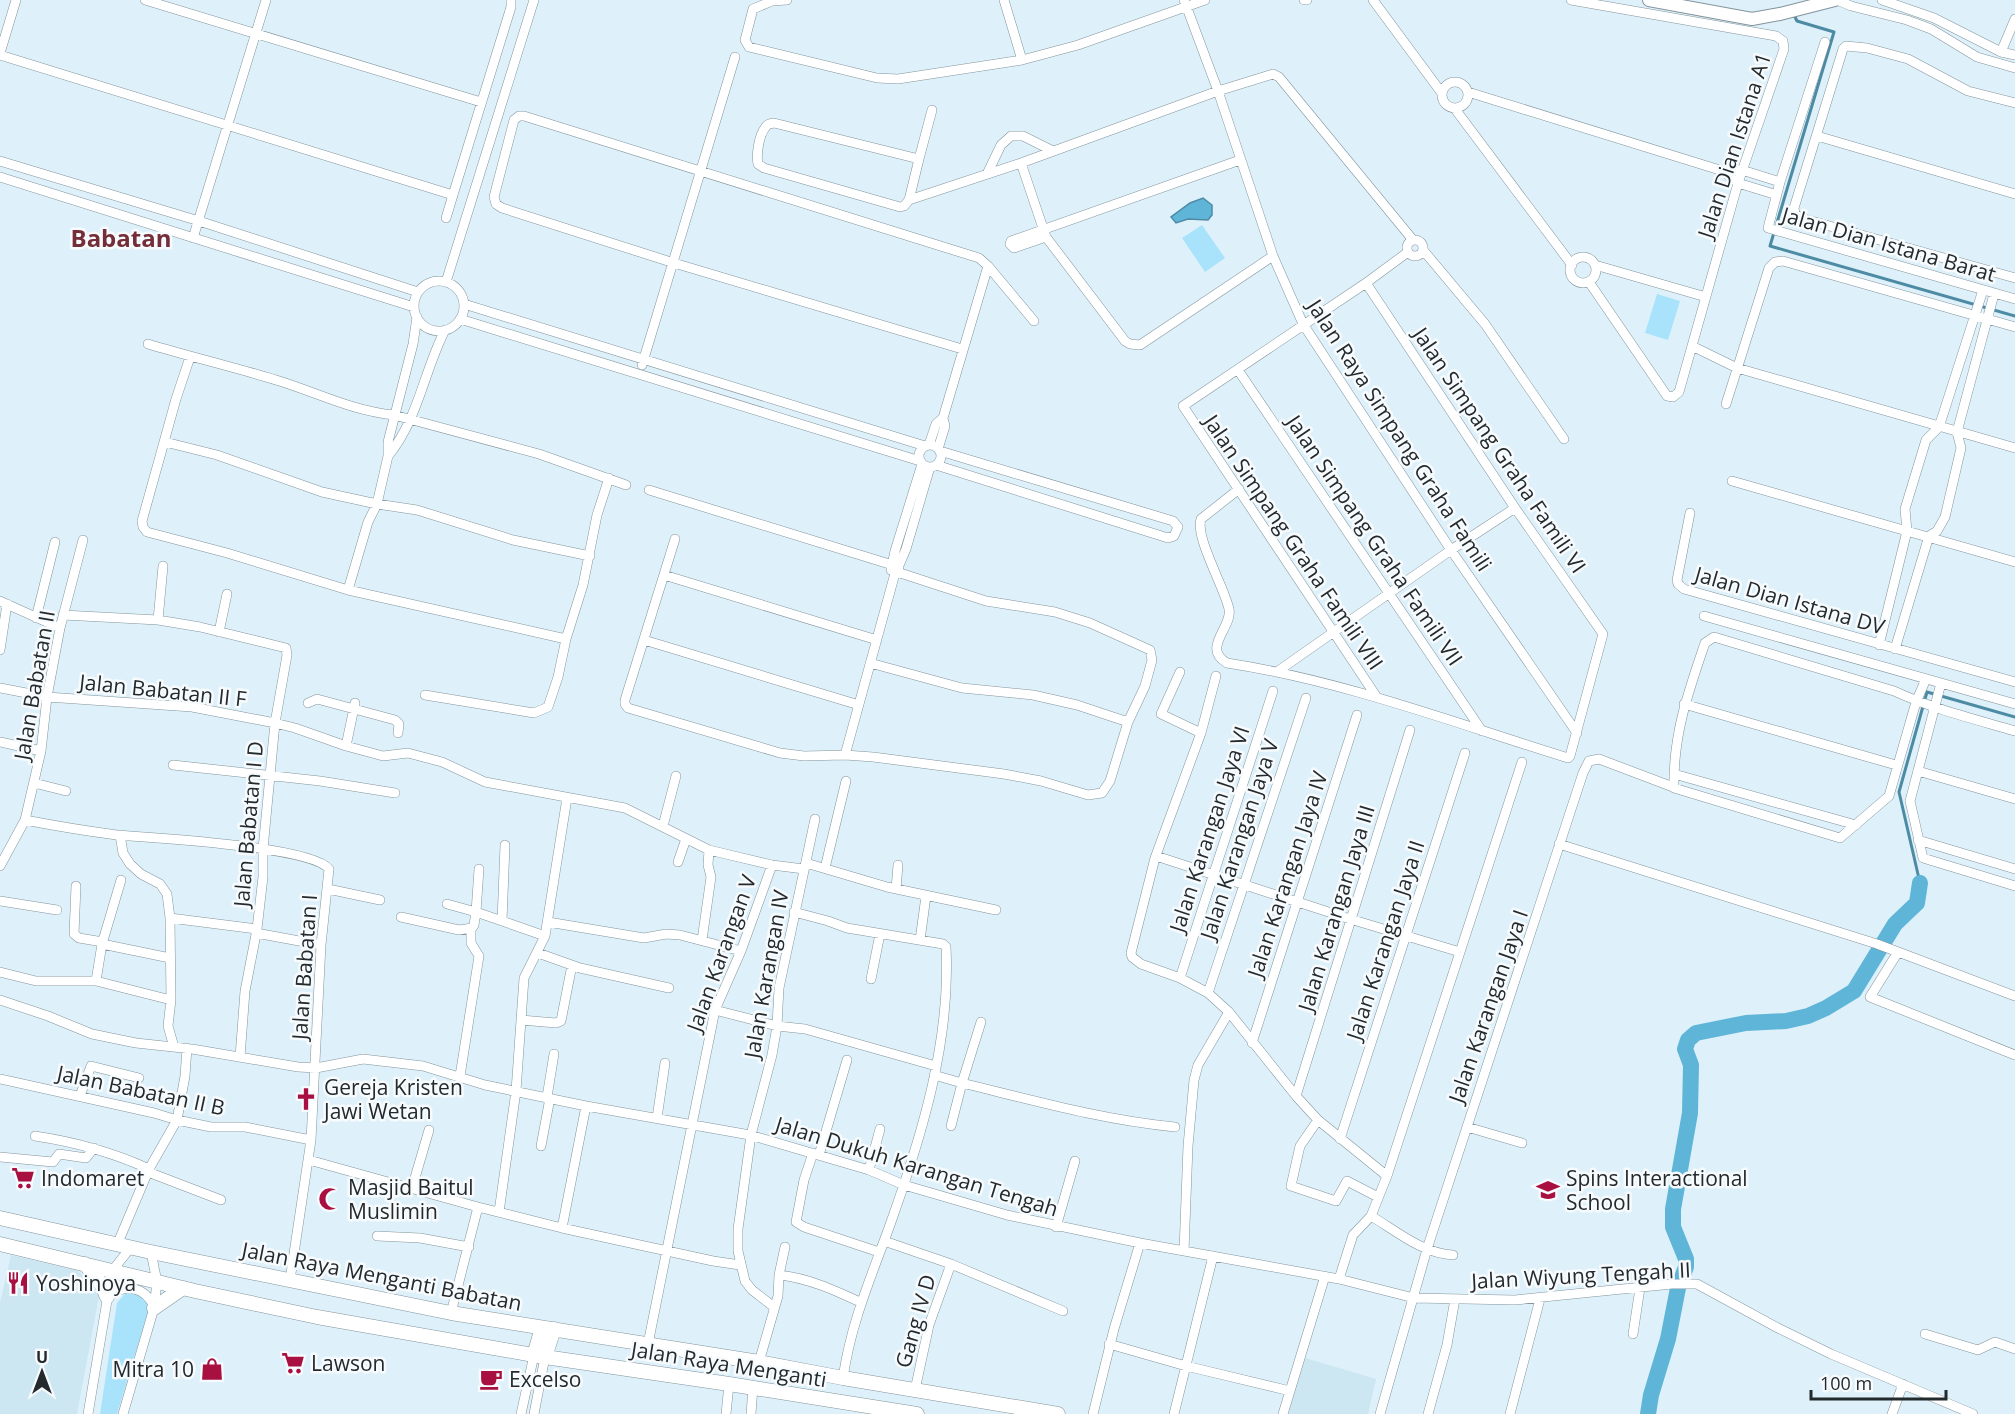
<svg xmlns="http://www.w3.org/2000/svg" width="2015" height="1414" viewBox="0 0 2015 1414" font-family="'Open Sans',sans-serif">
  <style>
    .built { fill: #cce6f2 }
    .green { fill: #a8e2fb }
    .water { fill: #5fb5d7; stroke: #4d8ba4; stroke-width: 1.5 }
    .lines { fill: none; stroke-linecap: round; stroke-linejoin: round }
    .stream { stroke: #4d8ba4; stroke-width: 3 }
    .river { stroke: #5fb5d7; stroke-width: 16 }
    .minor-casing { stroke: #83949c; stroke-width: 10 }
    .tertiary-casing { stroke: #83949c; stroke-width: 14 }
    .secondary-casing { stroke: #83949c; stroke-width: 15 }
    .minor { stroke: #fff; stroke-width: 9 }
    .tertiary { stroke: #fff; stroke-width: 12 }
    .secondary { stroke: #fff; stroke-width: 14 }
    .labels { text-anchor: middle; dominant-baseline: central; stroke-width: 5; stroke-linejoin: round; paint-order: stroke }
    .street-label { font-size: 21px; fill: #232a2d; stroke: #f8fbfd }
    .poi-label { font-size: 21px; fill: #232a2d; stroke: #f8fbfd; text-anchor: start }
    .quarter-label { font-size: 24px; font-weight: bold; fill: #742e3a; stroke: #f8fbfd }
  </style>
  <rect width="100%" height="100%" fill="#def1fa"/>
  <path class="built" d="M 11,1255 L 75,1270 L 92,1280 L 100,1291 L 77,1414 L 0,1414 L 0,1303 Z
    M 1302,1357 L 1376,1379 L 1368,1414 L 1287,1414 Z"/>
  <path class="green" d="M 1202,225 L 1225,258 L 1205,272 L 1182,238 Z
    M 1657,294 L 1680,301 L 1668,340 L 1645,333 Z
    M 127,1291 L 145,1297 L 149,1308 L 117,1414 L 100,1414 L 117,1303 Z"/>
  <path class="water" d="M 1203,198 L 1212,205 L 1212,215 L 1208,220 L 1188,219 L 1176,223 L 1171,217 L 1190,203 Z"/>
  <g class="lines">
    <path class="stream" d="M 1793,13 L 1797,21 L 1834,32 L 1770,246 L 2015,316
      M 1920,883 L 1899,792 L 1927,692 L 2015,717"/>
    <path class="river" d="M 1648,1414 L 1651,1395 L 1668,1339 L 1678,1288 L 1686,1267 L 1686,1259 L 1673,1227 L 1673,1209 L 1690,1113 L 1691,1065 L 1685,1049 L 1688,1040 L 1696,1033 L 1746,1023 L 1786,1021 L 1808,1016 L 1826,1008 L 1854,991 L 1895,924 L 1917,903 L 1920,883"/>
    <g class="minor-casing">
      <path id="minor" d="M 145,0 L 481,102
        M 787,0 L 772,1 L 753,9 L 745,40 L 749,47 L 877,78 L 898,79 L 1022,60 L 1078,45 L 1205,0
        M 1004,0 L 1022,60
        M 1184,0 L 1218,91 L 1273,256 L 1303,324 L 1451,550 L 1577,733
        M 1304,0 L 1307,0
        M 1373,0 L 1441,92
        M 1571,0 L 1776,36 L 1783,41 L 1784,49 L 1738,183 L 1679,392 L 1673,397 L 1667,396 L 1589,282
        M 1837,0 L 1851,6 L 1907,20 L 1931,29 L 1977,57 L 2015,68
        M 1882,0 L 1934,18 L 2001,52 L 2015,55
        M 1825,42 L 1780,182 L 1768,228 L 2015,299
        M 2001,52 L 2015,19
        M 0,53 L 16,0
        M 0,55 L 453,195 L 511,7 L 511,0
        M1442 95a13 13 0 1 1 26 0a13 13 0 1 1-26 0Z
        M 1468,92 L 1723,171
        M 2015,103 L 1968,91 L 1908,59 L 1867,48 L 1846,46 L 1843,49 L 1794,208 L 1795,214 L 1801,218 L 2015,278
        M 1455,109 L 1572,265
        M 932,110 L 919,159 L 774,123 C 769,124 767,124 765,128 C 759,135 756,155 758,164 L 764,168 L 900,207 L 904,206 L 909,200 L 1021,163 L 1218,91 L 1273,74 L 1279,77 L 1413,240
        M 1817,136 L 2015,194
        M 0,161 L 199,221 L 418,292
        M 1021,163 L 1046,237 L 1125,341 L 1130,344 L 1140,345 L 1273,256
        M 988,172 L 1001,145 L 1011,136 L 1023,136 L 1053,151
        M 0,177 L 414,307
        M 1777,195 L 1738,183 L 1723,171 L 1742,170 L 1780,182
        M 909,200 L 919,159
        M 446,218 L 453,195
        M 1046,237 L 1014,248 L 1010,244 L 1011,241 L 1240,160
        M 193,238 L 266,0
        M1407 248a8 8 0 1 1 16 0a8 8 0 1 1-16 0Z
        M 1423,250 L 1485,324 L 1564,439
        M1570 270a13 13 0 1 1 26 0a13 13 0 1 1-26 0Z
        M 1595,265 L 1706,297
        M414 306a25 25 0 1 1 50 0a25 25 0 1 1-50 0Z
        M 446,282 L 534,0
        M 464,304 L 925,446
        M 417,317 L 413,344 L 388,442 L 388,456 C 418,420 424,371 445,330
        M 460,319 L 920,461
        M 148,344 C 191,357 234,367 276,380 C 316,392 352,411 394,415 L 539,454 L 626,485
        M 1692,346 L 1737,368 L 2015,448
        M 962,349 L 674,263 L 502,208 L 496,204 L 494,197 L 514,120 L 519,116 L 524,116 L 979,258 L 988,266 L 1034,321
        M 190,357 L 176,399 L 142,521 L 143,527 L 147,532 L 227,553 L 348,590 L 566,639
        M 642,365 L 735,57
        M 1238,370 L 1482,731
        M 1726,404 L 1769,268 L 1775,262 L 1783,261 L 2015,327
        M 943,418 L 988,266
        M 1939,427 L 1983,290
        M 1957,432 L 1994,294
        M 165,442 L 217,455 L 322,492 L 377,504 L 417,510 L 513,540 L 590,556
        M 929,445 L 936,424 L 943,418 L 945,426 L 938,449
        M919 456a11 11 0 1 1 22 0a11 11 0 1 1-22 0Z
        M 936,465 L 1168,538 L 1174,536 L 1178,527 L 1173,521 L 940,451
        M 1732,481 L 2015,562
        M 1239,489 L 1201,519 C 1195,538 1224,586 1229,609 C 1233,627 1201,648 1227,663 C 1344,681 1455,723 1568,758 L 1570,756 L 1603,634 L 1515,508 L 1366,283
        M 649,490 L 899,567
        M 1690,513 L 1677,580 L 1678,584 L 1684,589 L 2015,682
        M 1929,536 L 1937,531 L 1945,517 L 1961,448 L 1957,432
        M 675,539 L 625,700 L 625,704 L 628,708 L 780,753 L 804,756 L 845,755 L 873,757 L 1004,774 L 1041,781 L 1088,795 L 1102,793 L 1110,781 L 1128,722 L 1145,686 L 1152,660 L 1150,650 L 1090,623 L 1055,612 L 986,601 L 891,570
        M 891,570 L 895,551 L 922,464
        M 664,575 L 877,640
        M 348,590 L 368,522 L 377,504 L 388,456
        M 0,601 L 60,628
        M 63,615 L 158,620 L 200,627 L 286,648 L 287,655 L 275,723 L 263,849 L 263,877 L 257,929 L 245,991 L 240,1057
        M 1704,616 L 2015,704
        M 36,618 L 55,542
        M 158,620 L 163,566
        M 219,632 L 227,594
        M 644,640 L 859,705
        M 1879,645 L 1907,531 L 1905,509 L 1926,440 L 1939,427
        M 1895,649 L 1929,536
        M 0,650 L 7,604
        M 870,663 L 962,688 L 1033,695 L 1077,705 L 1128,722
        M 1278,671 L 1451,550 L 1515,508
        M 1180,672 L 1161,714 L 1201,733
        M 1216,676 L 1201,733 L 1155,858 L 1131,953 L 1132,957 L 1141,964 L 1180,978 L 1208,993 L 1229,1012 L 1296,1096 L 1318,1120 L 1387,1176
        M 1926,679 L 1916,702 L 1889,796 L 1840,838 L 1674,788 C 1673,734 1688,693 1705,643 L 1714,637 L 1894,691 C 1933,709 1974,719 2015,731
        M 1941,683 L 1910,801 L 1923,858 L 2015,886
        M 0,688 L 47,697 L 192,707 L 275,723 L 295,728 L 346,746 L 383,756 L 408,753 L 442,762 L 485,782 L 625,808 L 709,850 L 772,865 L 804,869
        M 425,695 L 534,713 L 548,707 L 558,677 L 566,639 L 583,585 L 597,515 L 609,478
        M 1376,696 L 1183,406 L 1366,283 L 1408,252
        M 308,703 L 317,699 L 395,720 L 399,724 L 398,733
        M 1684,704 L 1896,765
        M 0,742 L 41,751
        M 346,746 L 355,703
        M 845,755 L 894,577 L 906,549 L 930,467
        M 173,765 L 320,781 L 395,793
        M 1918,771 L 2015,799
        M 1674,774 L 1856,825
        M 34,783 L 66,791
        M 25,820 C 56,826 86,831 117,835 C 152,838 311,846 329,869 L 321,945 L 311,1140 L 290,1280
        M 663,826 L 676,776
        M 120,835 L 123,853 L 130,864 L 141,874 L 160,884 L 167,894 L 170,918 L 171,1000 L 168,1026 L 174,1047
        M 1918,840 L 2015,869
        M 1559,844 L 1877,944 L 2015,996
        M 1156,856 L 1350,919 L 1460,952
        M 678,862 L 686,839
        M 806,863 L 887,887 L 996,910
        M 0,866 L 25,820 L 41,751 L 47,697 L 60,628 L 83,540
        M 825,868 L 846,781
        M 121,880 L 102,944 L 96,981 L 171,1000
        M 76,886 L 74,934 L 79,938 L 103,942
        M 328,889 L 380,900
        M 896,889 L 898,865
        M 0,901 L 57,910
        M 447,904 L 476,912 L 479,869
        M 794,912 L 828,921 L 847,928 L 943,944 L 946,947 C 951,1040 922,1135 891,1222 C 872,1275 851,1322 843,1378
        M 401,917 L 459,930 L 472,928 L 474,925 L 476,912 L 545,936
        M 170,918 L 257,929
        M 502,921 L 505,845
        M 548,922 L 644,938 L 666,934 L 680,935 L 741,951
        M 256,933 L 321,945
        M 702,940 L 711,877 L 708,865 L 709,850
        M 920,940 L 926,896
        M 102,944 L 170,958
        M 1898,952 L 1870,997 L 2015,1055
        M 538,953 L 580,968 L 669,988
        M 0,972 L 36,981 L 96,981
        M 1180,978 L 1273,691
        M 871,979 L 880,934
        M 1208,993 L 1306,698
        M 0,1000 L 48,1016 L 92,1034 L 136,1043 L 192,1049 L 298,1067 L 316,1068 L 363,1059 L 423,1066 L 485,1085 L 586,1106 L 750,1135 L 869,1170 L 904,1185 L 1007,1215 L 1140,1243 L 1339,1279 L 1414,1298 L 1515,1300 L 1672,1284 L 1697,1284 L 1778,1328 L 1831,1354 L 1973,1414
        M 715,1010 L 777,1026 L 805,1029 L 936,1066
        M 521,1020 L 556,1023 L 561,1021 L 572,965
        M 981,1022 L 962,1083 C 1032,1100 1102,1120 1175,1127
        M 1252,1043 L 1357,715
        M 934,1075 L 962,1083 L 951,1126
        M 460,1076 L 479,956 L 471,943 L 471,928
        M 0,1079 L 154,1113 L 177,1120 L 211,1127 L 245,1127 L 311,1140
        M 80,1096 L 91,1066 L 139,1078
        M 1296,1096 L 1410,730
        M 547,1097 L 554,1054
        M 657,1118 L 665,1063
        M 1318,1120 L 1300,1146 L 1291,1186 L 1336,1201 L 1347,1181 L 1378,1197
        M 1467,1127 L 1522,1143
        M 35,1136 C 75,1142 112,1152 149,1169
        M 1340,1139 L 1465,753
        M 541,1146 L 550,1098
        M 813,1153 L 804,1180 L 796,1222 L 804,1227 L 879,1252
        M 819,1155 L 847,1060
        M 0,1157 L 53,1162 L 59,1154 L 86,1158 L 94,1148
        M 309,1160 L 478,1207 L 562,1228 L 713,1261 L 740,1265
        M 869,1170 L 880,1129
        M 148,1172 L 221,1200
        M 412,1188 L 429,1130
        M 499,1212 L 516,1091 L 524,978 L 545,936 L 567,798
        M 1371,1216 C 1395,1230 1423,1254 1453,1255
        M 1056,1227 L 1075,1161
        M 562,1228 L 586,1106
        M 377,1236 L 420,1238 L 469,1247
        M 884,1241 L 951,1264 L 1063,1311
        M 117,1245 L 149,1169 L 177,1120 L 185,1076 L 187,1048
        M 1184,1251 L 1188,1146 L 1194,1080 L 1198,1065 L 1229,1012
        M 779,1275 C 808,1278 834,1290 860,1302
        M 1339,1279 L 1353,1235 L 1371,1216 L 1387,1176 L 1522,762
        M 107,1297 C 124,1283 145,1286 154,1307
        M 774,1307 L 752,1290 L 745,1281 L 738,1251 L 738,1229 L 751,1135 L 772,1055 L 777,1026 L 779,988 L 815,819
        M 451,1313 L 478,1207
        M 1633,1334 L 1640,1288
        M 1925,1334 L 1978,1350 L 1995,1342 L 2015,1349
        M 648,1344 L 715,1010 L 741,951 L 772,865
        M 1109,1344 L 1186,1366 L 1290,1391
        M 759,1362 L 778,1296 L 779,1275 L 785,1247
        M 915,1390 L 929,1325 L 951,1264
        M 88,1414 L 112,1271 L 131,1247
        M 123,1414 L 154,1308 L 157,1282 L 151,1252
        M 521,1414 L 534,1355
        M 534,1414 L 545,1357
        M 726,1414 L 729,1384
        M 751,1414 L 753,1387
        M 1093,1414 L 1114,1329 L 1140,1243
        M 1174,1414 L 1213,1256
        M 1283,1414 L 1325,1276
        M 1380,1414 L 1427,1249 L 1583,773 L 1589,761 L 1599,759 L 1673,787
        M 1428,1414 L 1447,1345 L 1455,1299
        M 1510,1414 L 1540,1299
        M 1892,1414 L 1903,1384"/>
    </g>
    <g class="tertiary-casing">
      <path id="tertiary" d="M 1649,0 L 1752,19 L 1780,14 L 1835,0"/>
    </g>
    <g class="secondary-casing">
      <path id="secondary" d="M 0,1218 L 151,1252 L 451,1313 L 759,1362 L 843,1378 L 1058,1414
        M 0,1244 L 195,1291 L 317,1317 L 545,1357 L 729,1384 L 917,1414
        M 85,1264 L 102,1285 L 107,1297
        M 154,1308 L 183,1288
        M 534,1355 L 542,1328
        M 545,1357 L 554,1329"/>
    </g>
    <use href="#minor" class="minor"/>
    <use href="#tertiary" class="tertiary"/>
    <use href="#secondary" class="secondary"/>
  </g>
  <defs>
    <g id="church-bare" transform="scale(1.8)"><path d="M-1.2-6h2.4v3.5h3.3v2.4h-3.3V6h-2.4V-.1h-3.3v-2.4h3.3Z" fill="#a71040" stroke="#f8fbfd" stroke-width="2.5" paint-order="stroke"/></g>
    <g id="supermarket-bare" transform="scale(1.8)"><path d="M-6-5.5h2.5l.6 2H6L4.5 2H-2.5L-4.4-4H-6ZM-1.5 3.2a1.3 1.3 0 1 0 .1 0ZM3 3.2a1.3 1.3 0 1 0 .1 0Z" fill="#a71040" stroke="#f8fbfd" stroke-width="2.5" paint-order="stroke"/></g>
    <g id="school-bare" transform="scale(1.8)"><path d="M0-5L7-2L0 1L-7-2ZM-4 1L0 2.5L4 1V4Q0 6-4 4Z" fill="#a71040" stroke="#f8fbfd" stroke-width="2.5" paint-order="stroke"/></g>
    <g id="mosque-bare" transform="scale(1.8)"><path d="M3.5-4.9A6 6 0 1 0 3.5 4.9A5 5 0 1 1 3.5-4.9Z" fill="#a71040" stroke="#f8fbfd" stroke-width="2.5" paint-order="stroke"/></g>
    <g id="restaurant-bare" transform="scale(1.8)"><path d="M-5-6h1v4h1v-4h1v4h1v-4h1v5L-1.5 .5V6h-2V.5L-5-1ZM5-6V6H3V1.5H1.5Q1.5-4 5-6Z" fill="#a71040" stroke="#f8fbfd" stroke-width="2.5" paint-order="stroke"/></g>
    <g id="shop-bare" transform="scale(1.8)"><path d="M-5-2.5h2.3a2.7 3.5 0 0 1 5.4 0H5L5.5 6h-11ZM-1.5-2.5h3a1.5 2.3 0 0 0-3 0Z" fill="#a71040" stroke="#f8fbfd" stroke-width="2.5" paint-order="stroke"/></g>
    <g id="cafe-bare" transform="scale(1.8)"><path d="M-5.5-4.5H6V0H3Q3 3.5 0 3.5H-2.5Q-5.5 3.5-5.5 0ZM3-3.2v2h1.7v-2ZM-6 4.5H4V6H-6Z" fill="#a71040" stroke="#f8fbfd" stroke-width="2.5" paint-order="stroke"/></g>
  </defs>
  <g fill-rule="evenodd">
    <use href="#church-bare" x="306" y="1099"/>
    <use href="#supermarket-bare" x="23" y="1178"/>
    <use href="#school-bare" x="1548" y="1190"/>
    <use href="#mosque-bare" x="330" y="1199"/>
    <use href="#restaurant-bare" x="18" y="1283"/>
    <use href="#supermarket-bare" x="293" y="1363"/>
    <use href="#shop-bare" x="212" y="1369"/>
    <use href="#cafe-bare" x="491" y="1379"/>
  </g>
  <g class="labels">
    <g class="street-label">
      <text transform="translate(1734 145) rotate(-72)">Jalan Dian Istana A1</text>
      <text transform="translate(1889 244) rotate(16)">Jalan Dian Istana Barat</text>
      <text transform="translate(1400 435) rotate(57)">Jalan Raya Simpang Graha Famili</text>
      <text transform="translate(1500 450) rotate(56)">Jalan Simpang Graha Famili VI</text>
      <text transform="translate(1375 540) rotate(56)">Jalan Simpang Graha Famili VII</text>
      <text transform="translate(1294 542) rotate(56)">Jalan Simpang Graha Famili VIII</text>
      <text transform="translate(1790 600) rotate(16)">Jalan Dian Istana DV</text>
      <text transform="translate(34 685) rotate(-80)">Jalan Babatan II</text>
      <text transform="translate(163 690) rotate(6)">Jalan Babatan II F</text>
      <text transform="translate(248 824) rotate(-85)">Jalan Babatan I D</text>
      <text transform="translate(1209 829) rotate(-72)">Jalan Karangan Jaya VI</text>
      <text transform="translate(1239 839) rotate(-72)">Jalan Karangan Jaya V</text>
      <text transform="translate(1287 874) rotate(-72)">Jalan Karangan Jaya IV</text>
      <text transform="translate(1336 908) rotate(-73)">Jalan Karangan Jaya III</text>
      <text transform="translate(1385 940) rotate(-72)">Jalan Karangan Jaya II</text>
      <text transform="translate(721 953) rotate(-70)">Jalan Karangan V</text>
      <text transform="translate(304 967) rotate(-86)">Jalan Babatan I</text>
      <text transform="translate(766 974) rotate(-80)">Jalan Karangan IV</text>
      <text transform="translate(1488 1006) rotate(-71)">Jalan Karangan Jaya I</text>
      <text transform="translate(141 1090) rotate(12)">Jalan Babatan II B</text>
      <text transform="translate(917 1166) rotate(17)">Jalan Dukuh Karangan Tengah</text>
      <text transform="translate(1581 1275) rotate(-3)">Jalan Wiyung Tengah II</text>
      <text transform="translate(382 1276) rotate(11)">Jalan Raya Menganti Babatan</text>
      <text transform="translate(915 1321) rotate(-74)">Gang IV D</text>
      <text transform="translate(729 1364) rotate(9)">Jalan Raya Menganti</text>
    </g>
    <g class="poi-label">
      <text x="324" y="1087">Gereja Kristen<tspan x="324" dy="24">Jawi Wetan</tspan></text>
      <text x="41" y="1178">Indomaret</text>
      <text x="1566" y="1178">Spins Interactional<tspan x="1566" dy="24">School</tspan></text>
      <text x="348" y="1187">Masjid Baitul<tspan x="348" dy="24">Muslimin</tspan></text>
      <text x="36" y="1283">Yoshinoya</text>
      <text x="311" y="1363">Lawson</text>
      <text x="194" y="1369" text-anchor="end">Mitra 10</text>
      <text x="509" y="1379">Excelso</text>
    </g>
    <g class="quarter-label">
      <text x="121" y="237">Babatan</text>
    </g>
  </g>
  <g transform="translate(42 1372)" stroke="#f8fbfd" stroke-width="4.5" paint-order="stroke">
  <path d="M0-4.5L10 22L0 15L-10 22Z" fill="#232a2d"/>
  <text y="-9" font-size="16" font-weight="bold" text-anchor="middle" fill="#232a2d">U</text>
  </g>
  <path d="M1811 1390v9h135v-9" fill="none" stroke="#232a2d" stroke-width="3"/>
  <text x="1820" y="1390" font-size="18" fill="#232a2d" stroke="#f8fbfd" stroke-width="4.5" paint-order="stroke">100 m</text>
</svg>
